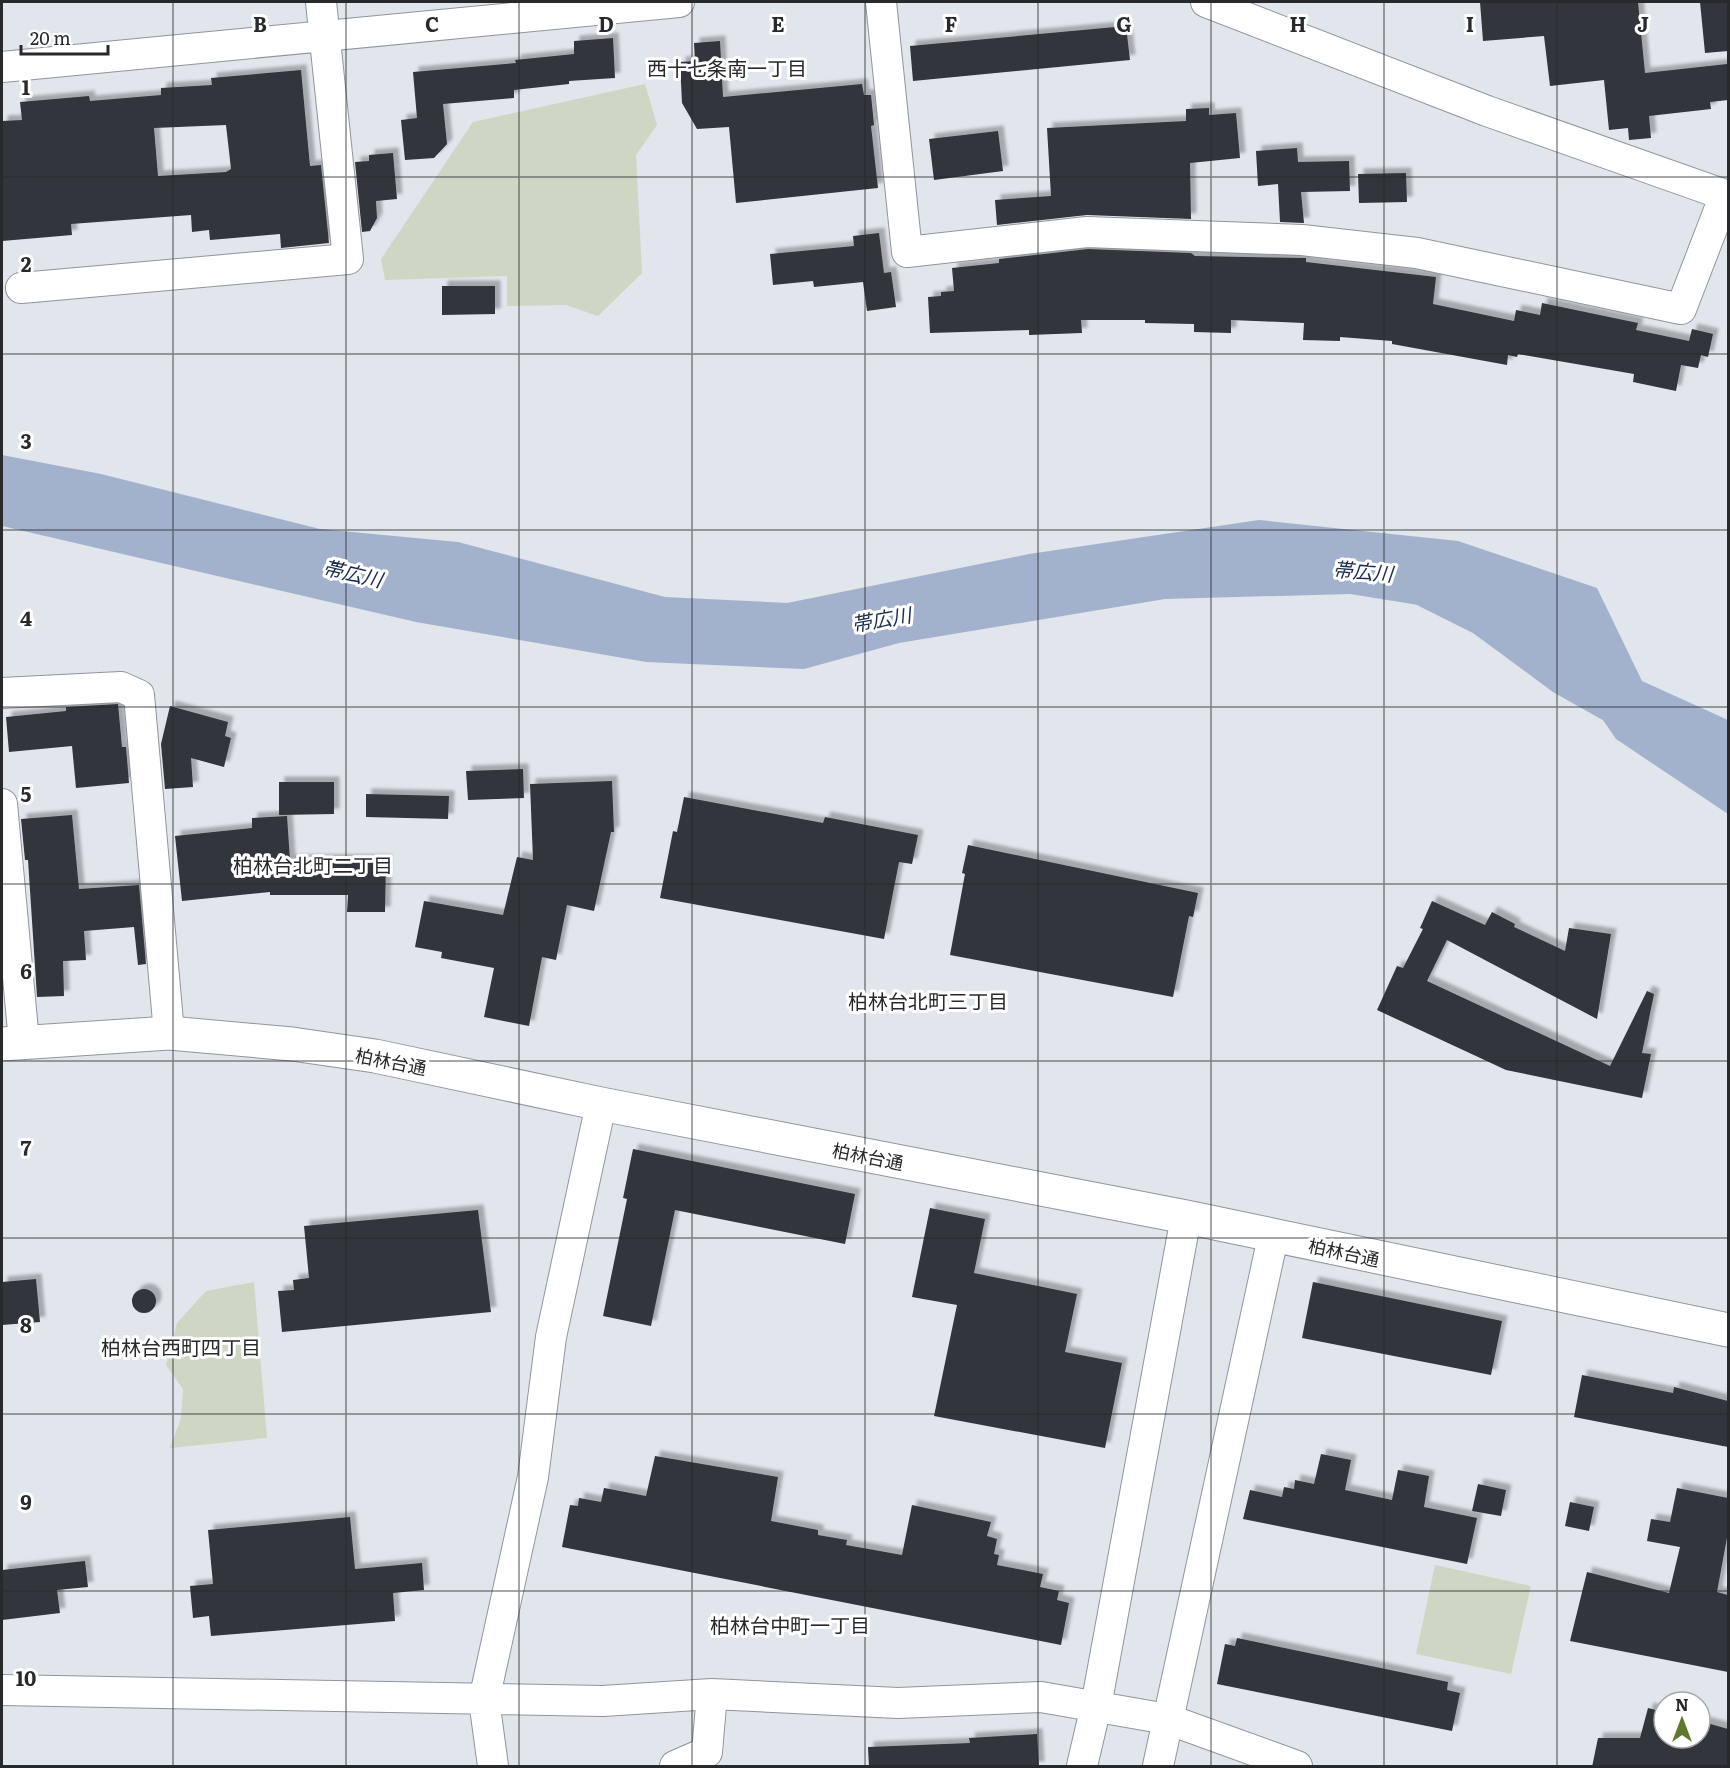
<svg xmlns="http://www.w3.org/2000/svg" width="1730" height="1768" viewBox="0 0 1730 1768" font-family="Literata,'Noto Sans JP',serif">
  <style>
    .green { fill: #ced7c3 }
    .water { fill: #a3b2cc }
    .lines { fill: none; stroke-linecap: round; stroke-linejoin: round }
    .river { stroke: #a3b2cc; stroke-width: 52 }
    .building { fill: #31353a; fill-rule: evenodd; filter: url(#shadow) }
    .street-casing { stroke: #91959b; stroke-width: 32 }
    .secondary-casing { stroke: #91959b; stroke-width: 35 }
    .street { stroke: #fff; stroke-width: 30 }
    .secondary { stroke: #fff; stroke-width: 33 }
    .grid { fill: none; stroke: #27292b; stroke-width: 1.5; stroke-opacity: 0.55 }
    .labels { text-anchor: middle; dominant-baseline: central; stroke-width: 6; stroke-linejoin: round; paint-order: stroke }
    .street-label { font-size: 18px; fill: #27292b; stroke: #fff }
    .neighbourhood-label { font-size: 20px; fill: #27292b; stroke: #fff }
    .water-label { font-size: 20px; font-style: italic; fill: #182c50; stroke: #fff }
    .grid-label { font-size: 20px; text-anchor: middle; font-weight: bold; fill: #27292b; stroke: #fff; stroke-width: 6; stroke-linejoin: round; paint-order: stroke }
  </style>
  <defs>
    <filter id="shadow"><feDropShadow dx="5.5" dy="-5.5" stdDeviation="1.5" flood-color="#0004"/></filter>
  </defs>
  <rect width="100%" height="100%" fill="#e1e5ec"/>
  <path class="green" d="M 645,84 L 657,125 L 636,155 L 642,273 L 598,316 L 566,305 L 507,306 L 507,276 L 385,280 L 381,259 L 473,122 Z
    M 254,1282 L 267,1438 L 170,1448 L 181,1418 L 183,1389 L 166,1365 L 177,1323 L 206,1291 Z
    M 1435,1565 L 1531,1586 L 1511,1674 L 1416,1654 Z"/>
  <path class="water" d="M 2,455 L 101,474 L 320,529 L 458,542 L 665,597 L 787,603 L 1029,554 L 1259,520 L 1458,541 L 1597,588 L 1642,681 L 1728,720 L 1728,814 L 1616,739 L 1537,624 L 1350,594 L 1165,599 L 899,643 L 804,669 L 646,662 L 416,622 L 2,526 Z"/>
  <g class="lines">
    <path class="river" d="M 1431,583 L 1487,611 L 1567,670 L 1707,749 L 1728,758"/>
  </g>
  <path class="building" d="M 1480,2 L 1638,2 L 1645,73 L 1727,64 L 1728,100 L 1710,102 L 1711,109 L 1649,116 L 1651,138 L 1629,140 L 1628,128 L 1609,130 L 1604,80 L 1550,86 L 1544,36 L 1483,41 Z
    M 1700,2 L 1728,2 L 1728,51 L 1705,53 Z
    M 1126,26 L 1130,60 L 913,81 L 910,46 Z
    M 613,38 L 615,78 L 569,81 L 569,84 L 514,90 L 514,98 L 443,104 L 447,144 L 434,158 L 405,160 L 401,120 L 417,118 L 413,72 L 516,63 L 515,60 L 574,54 L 574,41 Z
    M 720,41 L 723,97 L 862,84 L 864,95 L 871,95 L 874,125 L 871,126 L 878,188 L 736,203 L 729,127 L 697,129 L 682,103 L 680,62 L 695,61 L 694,43 Z
    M 301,70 L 310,166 L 321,165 L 329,243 L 281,248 L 280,234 L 210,240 L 209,230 L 192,232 L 191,215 L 71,224 L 72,235 L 2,241 L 2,121 L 22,120 L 20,102 L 89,96 L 90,101 L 161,95 L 161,88 L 212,85 L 211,78 ZM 226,125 L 231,169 L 226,172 L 158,176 L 154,128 Z
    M 1209,108 L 1209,115 L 1236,113 L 1240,158 L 1190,163 L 1191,219 L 1087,215 L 997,225 L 995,200 L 1051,196 L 1047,128 L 1186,121 L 1186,109 Z
    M 998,131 L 1003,171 L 934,180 L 929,139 Z
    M 1297,148 L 1298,162 L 1349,161 L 1350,191 L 1301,192 L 1304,223 L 1280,222 L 1278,184 L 1258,186 L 1256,151 Z
    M 393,153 L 397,199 L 376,201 L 377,218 L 370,231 L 362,232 L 355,162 L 369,161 L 369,155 Z
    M 1406,173 L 1407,202 L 1359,203 L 1358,174 Z
    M 879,233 L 884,273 L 891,272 L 896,307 L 867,311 L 863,282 L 814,287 L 813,281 L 773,285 L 770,254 L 854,246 L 853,236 Z
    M 1088,249 L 1191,253 L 1195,256 L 1306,258 L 1306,262 L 1436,277 L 1433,304 L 1514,321 L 1516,310 L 1540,315 L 1542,303 L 1638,323 L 1636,330 L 1689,341 L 1692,329 L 1713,334 L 1708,357 L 1701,355 L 1698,368 L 1681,365 L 1676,391 L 1633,382 L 1634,374 L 1518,354 L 1517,357 L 1508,355 L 1507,365 L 1392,344 L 1392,341 L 1340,337 L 1340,341 L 1303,340 L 1304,323 L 1231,320 L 1231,333 L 1194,332 L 1194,324 L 1145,323 L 1145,320 L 1081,320 L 1082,333 L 1029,335 L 1029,330 L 930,333 L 928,297 L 941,296 L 941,292 L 954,291 L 952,268 L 999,263 L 999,259 Z
    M 442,286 L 495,286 L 495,314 L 442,315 Z
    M 118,704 L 122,747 L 126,747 L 129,783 L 76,788 L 72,746 L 9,752 L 6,717 L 66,711 L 66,707 Z
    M 170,706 L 228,722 L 225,736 L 231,738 L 224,767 L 191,758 L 193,787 L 165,789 L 161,744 Z
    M 523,769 L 524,798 L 468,800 L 466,771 Z
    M 612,781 L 614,832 L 611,832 L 594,911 L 567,905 L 556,960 L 542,957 L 529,1026 L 484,1017 L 494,968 L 441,958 L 442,952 L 415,947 L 424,901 L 503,915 L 517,857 L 533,860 L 530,784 Z
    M 279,782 L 334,782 L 334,814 L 279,815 Z
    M 366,794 L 449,796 L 448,819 L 366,817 Z
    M 684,797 L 823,823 L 825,817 L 918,835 L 912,864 L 899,862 L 884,939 L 660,898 L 673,831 L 677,832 Z
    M 72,815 L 79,889 L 139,885 L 146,964 L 138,965 L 134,927 L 84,931 L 86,960 L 63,961 L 64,996 L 37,997 L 28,860 L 25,860 L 21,819 Z
    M 287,816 L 290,860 L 386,860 L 385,912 L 347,912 L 348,895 L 270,895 L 270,892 L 182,901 L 175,836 L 252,828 L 252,818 Z
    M 968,845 L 1198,893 L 1193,917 L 1189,916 L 1173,997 L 950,955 L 965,874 L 962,873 Z
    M 1432,901 L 1485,925 L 1492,912 L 1515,924 L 1514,927 L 1565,951 L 1569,928 L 1611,934 L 1597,1019 L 1447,940 L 1427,981 L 1610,1066 L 1647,991 L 1654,994 L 1642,1053 L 1651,1054 L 1642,1098 L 1506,1070 L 1377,1010 L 1397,966 L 1403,968 L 1423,929 L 1420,928 Z
    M 633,1149 L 855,1194 L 845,1244 L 675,1210 L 651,1326 L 603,1316 L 627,1199 L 623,1198 Z
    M 930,1208 L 985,1219 L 974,1273 L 1077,1294 L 1065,1352 L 1122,1363 L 1105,1448 L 934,1416 L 957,1305 L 912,1297 Z
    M 478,1210 L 491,1312 L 282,1332 L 278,1291 L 294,1290 L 293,1280 L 309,1278 L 304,1226 Z
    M 36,1279 L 40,1322 L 2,1325 L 2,1282 Z
    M 1313,1282 L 1502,1321 L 1491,1375 L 1302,1338 Z
    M132 1301a12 12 0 1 1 24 0a12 12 0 1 1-24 0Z
    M 1582,1375 L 1673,1393 L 1674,1387 L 1728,1401 L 1728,1447 L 1574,1417 Z
    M 1321,1454 L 1351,1460 L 1345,1490 L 1392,1500 L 1398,1470 L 1429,1476 L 1424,1507 L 1477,1518 L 1467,1564 L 1243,1519 L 1250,1490 L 1282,1497 L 1284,1487 L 1294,1489 L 1295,1480 L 1314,1484 Z
    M 655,1456 L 778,1477 L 771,1521 L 818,1530 L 818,1535 L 847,1540 L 846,1545 L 902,1555 L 912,1505 L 991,1522 L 987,1536 L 997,1539 L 994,1554 L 999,1555 L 997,1565 L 1043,1574 L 1040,1587 L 1059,1591 L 1057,1600 L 1069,1603 L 1061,1645 L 562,1547 L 570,1505 L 578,1506 L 579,1498 L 601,1502 L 604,1488 L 646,1496 Z
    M 1478,1484 L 1506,1490 L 1501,1516 L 1472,1511 Z
    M 1677,1488 L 1728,1498 L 1728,1532 L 1717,1592 L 1728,1595 L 1728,1672 L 1570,1641 L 1587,1572 L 1669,1593 L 1680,1547 L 1647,1541 L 1651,1519 L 1670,1522 Z
    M 1570,1502 L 1594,1507 L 1589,1531 L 1565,1526 Z
    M 350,1517 L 355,1569 L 422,1563 L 424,1590 L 393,1593 L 395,1621 L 211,1636 L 209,1616 L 193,1618 L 190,1586 L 213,1584 L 208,1530 Z
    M 85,1561 L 88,1587 L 57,1590 L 60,1613 L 2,1620 L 2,1570 Z
    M 1237,1638 L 1448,1682 L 1447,1690 L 1460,1693 L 1452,1731 L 1217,1684 L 1225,1644 L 1235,1646 Z
    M 1648,1708 L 1664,1712 L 1664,1738 L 1700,1738 L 1700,1721 L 1728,1729 L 1728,1767 L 1592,1767 L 1598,1738 L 1640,1738 Z
    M 1037,1734 L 1039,1767 L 869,1767 L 868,1747 L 970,1743 L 969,1738 Z"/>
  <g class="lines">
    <g class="street-casing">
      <path id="street" d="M 881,2 L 907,252 L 1087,232 L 1302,240 L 1417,253 L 1681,309 L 1725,195 L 1728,196
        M 1206,2 L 1487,111 L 1725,195
        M 2,67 L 679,2
        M 21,288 L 348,259 L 321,2
        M 2,693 L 121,687 L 139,695 L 169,1033
        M 2,804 L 24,1042
        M 2,1690 L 603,1701 L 712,1694 L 898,1703 L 1041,1697 L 1167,1719 L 1297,1766
        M 493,1766 L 484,1700 L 533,1477 L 551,1337 L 601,1104
        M 675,1766 L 707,1752 L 712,1694
        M 1082,1766 L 1096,1706 L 1186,1217
        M 1158,1766 L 1273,1237"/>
    </g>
    <g class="secondary-casing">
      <path id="secondary" d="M 2,1044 L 169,1033 L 292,1044 L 375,1056 L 601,1104 L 1186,1217 L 1728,1330"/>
    </g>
    <use href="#street" class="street"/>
    <use href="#secondary" class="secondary"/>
  </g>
  <path class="grid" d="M 173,2 L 173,1766M 346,2 L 346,1766M 519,2 L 519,1766M 692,2 L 692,1766M 865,2 L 865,1766M 1038,2 L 1038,1766M 1211,2 L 1211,1766M 1384,2 L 1384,1766M 1557,2 L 1557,1766M 2,177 L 1728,177M 2,354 L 1728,354M 2,530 L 1728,530M 2,707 L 1728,707M 2,884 L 1728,884M 2,1061 L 1728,1061M 2,1238 L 1728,1238M 2,1414 L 1728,1414M 2,1591 L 1728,1591"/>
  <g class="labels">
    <g class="street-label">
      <text transform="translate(391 1061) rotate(11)">柏林台通</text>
      <text transform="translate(868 1156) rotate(11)">柏林台通</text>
      <text transform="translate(1344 1252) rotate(12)">柏林台通</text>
    </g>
    <g class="neighbourhood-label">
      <text x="727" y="67">西十七条南一丁目</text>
      <text x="313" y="864">柏林台北町二丁目</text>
      <text x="928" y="1000">柏林台北町三丁目</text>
      <text x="181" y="1346">柏林台西町四丁目</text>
      <text x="790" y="1624">柏林台中町一丁目</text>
    </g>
    <g class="water-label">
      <text transform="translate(1363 570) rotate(5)">帯広川</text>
      <text transform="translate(353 572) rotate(13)">帯広川</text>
      <text transform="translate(881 618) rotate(-10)">帯広川</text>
    </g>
  </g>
  <g class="grid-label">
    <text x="260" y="32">B</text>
    <text x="432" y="32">C</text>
    <text x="606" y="32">D</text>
    <text x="778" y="32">E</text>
    <text x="951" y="32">F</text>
    <text x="1124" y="32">G</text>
    <text x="1298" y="32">H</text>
    <text x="1470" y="32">I</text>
    <text x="1643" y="32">J</text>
    <text x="26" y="95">1</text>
    <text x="26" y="272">2</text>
    <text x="26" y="449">3</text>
    <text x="26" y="626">4</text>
    <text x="26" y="802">5</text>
    <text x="26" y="979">6</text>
    <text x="26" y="1156">7</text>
    <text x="26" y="1333">8</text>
    <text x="26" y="1510">9</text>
    <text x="26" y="1686">10</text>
  </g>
  <rect width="1730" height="1768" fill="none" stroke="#27292b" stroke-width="6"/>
  <g transform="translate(1682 1720)"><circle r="28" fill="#ffffff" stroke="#a9a9aa" stroke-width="1.5"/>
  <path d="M0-4.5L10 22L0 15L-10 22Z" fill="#5e792c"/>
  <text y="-9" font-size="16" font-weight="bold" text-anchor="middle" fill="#27292b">N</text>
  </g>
  <path d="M21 45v9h87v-9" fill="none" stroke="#27292b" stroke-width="3"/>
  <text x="30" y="45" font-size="18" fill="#27292b" stroke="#ffffff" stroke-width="4.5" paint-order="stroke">20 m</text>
</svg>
